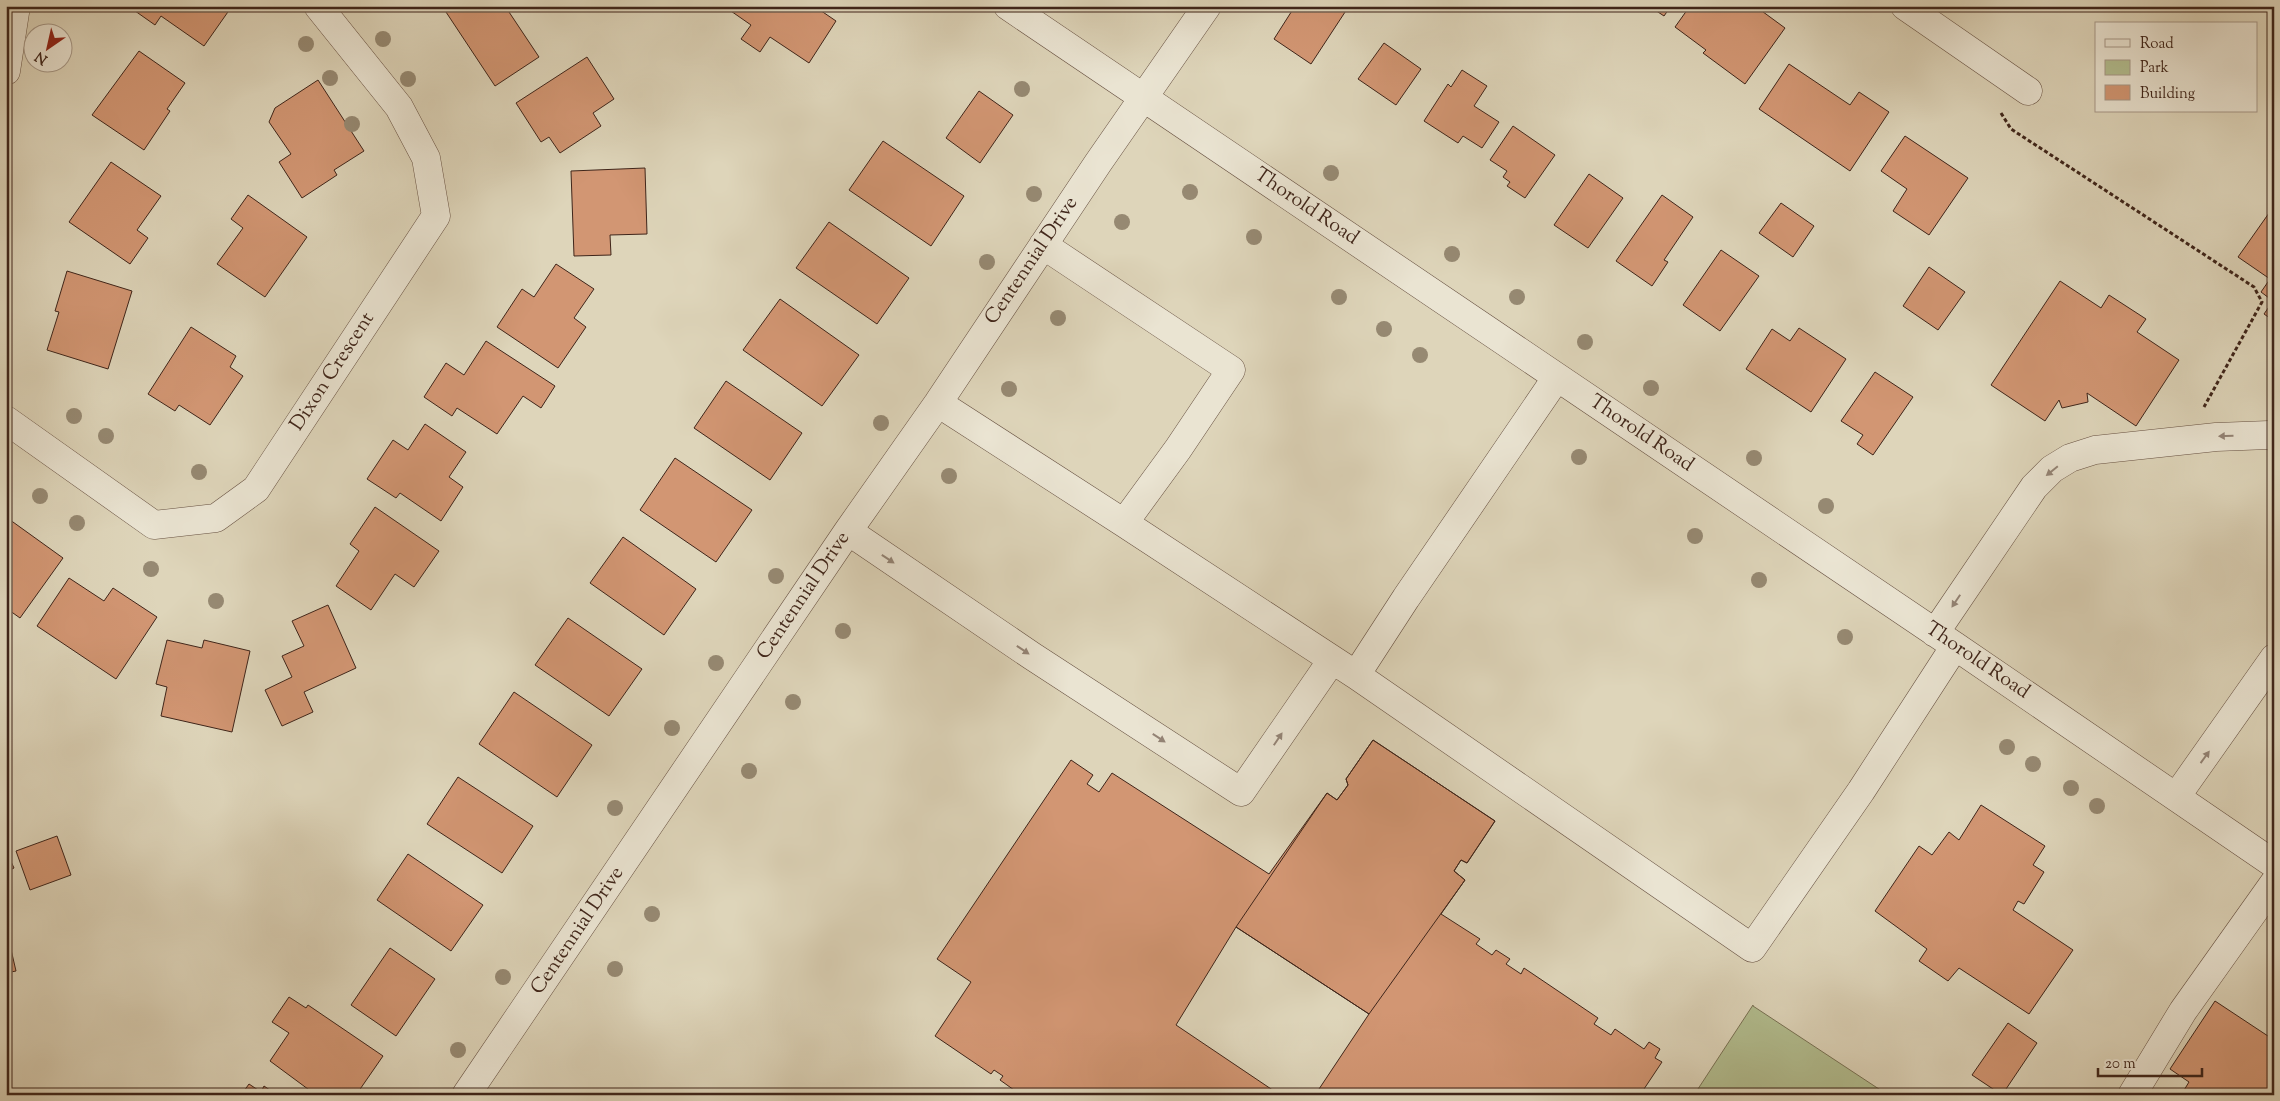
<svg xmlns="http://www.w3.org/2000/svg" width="2280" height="1101" viewBox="0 0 2280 1101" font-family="'Sorts Mill Goudy',serif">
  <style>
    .green { fill: #b2bd8f; stroke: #787154 }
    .building { fill: #d29673; stroke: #3f251a }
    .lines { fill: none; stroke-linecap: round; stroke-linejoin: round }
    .minor-casing { stroke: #675142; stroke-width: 29 }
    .path { stroke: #3f251a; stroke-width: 3; stroke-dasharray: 4 2.5; stroke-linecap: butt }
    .minor { stroke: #eae4d2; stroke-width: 28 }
    .tree { fill: #968972 }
    .oneway { fill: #948476 }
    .labels { text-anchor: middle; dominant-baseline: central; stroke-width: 4; stroke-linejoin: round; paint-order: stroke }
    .street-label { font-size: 20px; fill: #3f251a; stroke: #eae4d2 }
  </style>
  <rect width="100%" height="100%" fill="#ded5ba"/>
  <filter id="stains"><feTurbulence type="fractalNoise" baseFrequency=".004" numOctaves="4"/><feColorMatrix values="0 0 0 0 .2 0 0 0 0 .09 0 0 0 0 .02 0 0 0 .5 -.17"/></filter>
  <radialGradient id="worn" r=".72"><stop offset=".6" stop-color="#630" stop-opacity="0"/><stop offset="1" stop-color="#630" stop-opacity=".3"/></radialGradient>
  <path class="green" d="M 1753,1005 L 1753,1006 L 1888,1095 L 1694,1095 Z"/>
  <path class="building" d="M 128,6 L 226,6 L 230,9 L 204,46 L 161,16 L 155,25 Z
    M 442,6 L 505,6 L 539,57 L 495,86 Z
    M 729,6 L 814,6 L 836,21 L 809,63 L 770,37 L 760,52 L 741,39 L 751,25 L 728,9 Z
    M 1295,6 L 1349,6 L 1311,64 L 1274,39 Z
    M 1649,6 L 1671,6 L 1664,16 Z
    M 1690,6 L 1731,6 L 1736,10 L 1738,6 L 1755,6 L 1785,28 L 1745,84 L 1703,53 L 1706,50 L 1675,27 Z
    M 1384,43 L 1421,69 L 1396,105 L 1358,79 Z
    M 139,51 L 185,83 L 167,109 L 170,111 L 144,150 L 92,115 Z
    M 587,57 L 614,99 L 593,113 L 601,126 L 560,153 L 549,137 L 541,142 L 516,103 Z
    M 1789,64 L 1850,105 L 1859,92 L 1889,112 L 1850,171 L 1759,109 Z
    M 1462,70 L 1487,86 L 1474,106 L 1499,122 L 1482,148 L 1463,136 L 1458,143 L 1424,121 L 1448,84 L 1451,87 Z
    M 318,80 L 364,151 L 334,170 L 337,175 L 302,198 L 279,162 L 291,154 L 269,122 L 275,108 Z
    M 979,91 L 1013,115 L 980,163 L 946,138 Z
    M 1513,126 L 1555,155 L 1525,198 L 1507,186 L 1510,182 L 1503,177 L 1507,171 L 1490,160 Z
    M 1905,136 L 1968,178 L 1929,235 L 1893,211 L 1907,189 L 1881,171 Z
    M 883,141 L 964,196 L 931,246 L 849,190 Z
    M 111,162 L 161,196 L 137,230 L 148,238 L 130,264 L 69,222 Z
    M 645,168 L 647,234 L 610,235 L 611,255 L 574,256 L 571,171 Z
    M 1589,174 L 1623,198 L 1588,248 L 1554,225 Z
    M 248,195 L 307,237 L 265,297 L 217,264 L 243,228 L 231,219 Z
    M 1662,195 L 1693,217 L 1664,260 L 1668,262 L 1652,286 L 1616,261 Z
    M 1781,203 L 1814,226 L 1793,257 L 1759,233 Z
    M 2274,206 L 2274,321 L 2264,314 L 2273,301 L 2261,292 L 2270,279 L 2238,257 Z
    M 829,222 L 909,278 L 877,324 L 796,268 Z
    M 1721,250 L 1759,276 L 1720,331 L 1683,305 Z
    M 556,264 L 594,289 L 574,318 L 586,327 L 558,368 L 497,327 L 522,289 L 534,297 Z
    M 1929,267 L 1965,292 L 1938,330 L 1903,306 Z
    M 67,271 L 132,291 L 108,369 L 47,350 L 59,312 L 55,311 Z
    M 2060,281 L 2101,308 L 2109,295 L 2146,319 L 2137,332 L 2179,360 L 2136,426 L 2087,393 L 2088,402 L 2062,408 L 2059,400 L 2045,421 L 1991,385 Z
    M 780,299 L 859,355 L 822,406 L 743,350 Z
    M 191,327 L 236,356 L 230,367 L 243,376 L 210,425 L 179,405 L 175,411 L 148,394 Z
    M 1799,328 L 1846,359 L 1811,412 L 1746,369 L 1772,329 L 1790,341 Z
    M 486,341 L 555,386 L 541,408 L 523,396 L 497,434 L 457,408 L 452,416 L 424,397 L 446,363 L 464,375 Z
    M 1875,372 L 1913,397 L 1873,455 L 1857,444 L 1863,435 L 1841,421 Z
    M 726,381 L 802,433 L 770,480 L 694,428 Z
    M 425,424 L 466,452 L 449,477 L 463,487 L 441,521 L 400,493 L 396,498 L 367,479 L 393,440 L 408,450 Z
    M 675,458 L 752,510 L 716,562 L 640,510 Z
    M 375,507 L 439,551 L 414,587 L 395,574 L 371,610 L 336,586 L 359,551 L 350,544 Z
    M 6,517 L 63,558 L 20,618 L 6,608 Z
    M 623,537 L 696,589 L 664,635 L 590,583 Z
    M 69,578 L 104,601 L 113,588 L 157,617 L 116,679 L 37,626 Z
    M 328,605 L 356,668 L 304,692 L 313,712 L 282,726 L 265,690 L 292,677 L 282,656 L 304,646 L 292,621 Z
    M 568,618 L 642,669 L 609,716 L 535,665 Z
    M 167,640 L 202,648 L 204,640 L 250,651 L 232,732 L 161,716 L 167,687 L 156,684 Z
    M 514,692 L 592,745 L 557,797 L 479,744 Z
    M 1373,740 L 1495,821 L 1467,863 L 1461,860 L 1454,871 L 1465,880 L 1441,914 L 1480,939 L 1476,944 L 1492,955 L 1496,950 L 1510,959 L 1506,964 L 1521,974 L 1524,968 L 1598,1018 L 1594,1024 L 1611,1035 L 1615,1029 L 1644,1049 L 1649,1042 L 1660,1049 L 1655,1058 L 1662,1062 L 1640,1095 L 1315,1095 L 1369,1014 L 1236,927 L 1176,1025 L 1280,1095 L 1021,1095 L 1000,1080 L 1003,1076 L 994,1070 L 991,1074 L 935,1036 L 971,982 L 937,959 L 1071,760 L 1093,775 L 1087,784 L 1099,792 L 1112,773 L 1269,874 L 1327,793 L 1337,800 L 1348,785 L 1346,779 Z
    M 1373,740 L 1495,821 L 1467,863 L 1461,860 L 1454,871 L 1465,880 L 1369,1014 L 1236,927 L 1327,793 L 1337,800 L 1348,785 L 1346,779 Z
    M 458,777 L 533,826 L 502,873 L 427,824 Z
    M 1981,805 L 2045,846 L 2033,865 L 2044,872 L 2024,904 L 2018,901 L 2013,910 L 2073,950 L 2029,1014 L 1959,968 L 1948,981 L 1919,961 L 1927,949 L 1875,911 L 1919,846 L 1932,855 L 1949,832 L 1959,840 Z
    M 57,836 L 71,875 L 30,890 L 16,851 Z
    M 6,851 L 14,868 L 6,872 Z
    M 408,854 L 483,905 L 451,951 L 377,900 Z
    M 6,928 L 16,971 L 6,973 Z
    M 390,948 L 435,979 L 396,1036 L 351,1005 Z
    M 289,997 L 306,1008 L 308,1005 L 383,1056 L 356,1095 L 316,1095 L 270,1061 L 289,1033 L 272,1022 Z
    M 2215,1001 L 2274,1040 L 2274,1095 L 2181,1095 L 2189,1082 L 2170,1069 Z
    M 2008,1023 L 2037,1043 L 2002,1095 L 1972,1075 Z
    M 249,1084 L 261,1092 L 264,1086 L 277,1095 L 241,1095 Z"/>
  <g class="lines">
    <g class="minor-casing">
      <path id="minor" d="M 1008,6 L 1955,646 L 2274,864
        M 1905,6 L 2028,91
        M 6,71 L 16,6
        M 1043,245 L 1231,370 L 1178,449 L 1124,523
        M 938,403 L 1124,523 L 1356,675 L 1752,948 L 1861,791 L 1955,646
        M 6,420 L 154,525 L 216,518 L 256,489 L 436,216 L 426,158 L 399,107 L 318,6
        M 848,531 L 1032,656 L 1241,792 L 1332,660
        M 1935,633 L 2034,487 L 2052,469 L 2070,458 L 2095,450 L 2216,437 L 2269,435 L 2274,437
        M 1356,675 L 1406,598 L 1557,377
        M 2176,797 L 2274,658
        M 466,1095 L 848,531 L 938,403 L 1098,163 L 1207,6
        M 2132,1095 L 2183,1011 L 2274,883"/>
    </g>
    <path class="path" d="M 2001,113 L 2011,129 L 2254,287 L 2262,302 L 2204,407"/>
    <use href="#minor" class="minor"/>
  </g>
  <g class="tree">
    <circle cx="383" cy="39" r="8"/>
    <circle cx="306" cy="44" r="8"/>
    <circle cx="330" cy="78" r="8"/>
    <circle cx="408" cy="79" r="8"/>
    <circle cx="1022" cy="89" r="8"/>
    <circle cx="352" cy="124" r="8"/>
    <circle cx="1331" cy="173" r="8"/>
    <circle cx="1190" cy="192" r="8"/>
    <circle cx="1034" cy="194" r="8"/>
    <circle cx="1122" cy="222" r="8"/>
    <circle cx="1254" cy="237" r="8"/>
    <circle cx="1452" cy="254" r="8"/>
    <circle cx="987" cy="262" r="8"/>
    <circle cx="1339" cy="297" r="8"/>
    <circle cx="1517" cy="297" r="8"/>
    <circle cx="1058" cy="318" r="8"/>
    <circle cx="1384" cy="329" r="8"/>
    <circle cx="1585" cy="342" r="8"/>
    <circle cx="1420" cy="355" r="8"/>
    <circle cx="1651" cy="388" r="8"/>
    <circle cx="1009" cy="389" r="8"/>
    <circle cx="74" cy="416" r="8"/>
    <circle cx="881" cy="423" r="8"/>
    <circle cx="106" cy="436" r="8"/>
    <circle cx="1579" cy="457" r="8"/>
    <circle cx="1754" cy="458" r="8"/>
    <circle cx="199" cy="472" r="8"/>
    <circle cx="949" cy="476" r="8"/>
    <circle cx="40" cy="496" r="8"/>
    <circle cx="1826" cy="506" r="8"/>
    <circle cx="77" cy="523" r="8"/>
    <circle cx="1695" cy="536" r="8"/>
    <circle cx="151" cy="569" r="8"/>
    <circle cx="776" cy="576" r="8"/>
    <circle cx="1759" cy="580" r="8"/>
    <circle cx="216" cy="601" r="8"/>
    <circle cx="843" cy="631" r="8"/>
    <circle cx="1845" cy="637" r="8"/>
    <circle cx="716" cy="663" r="8"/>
    <circle cx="793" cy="702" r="8"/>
    <circle cx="672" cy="728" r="8"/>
    <circle cx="2007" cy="747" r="8"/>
    <circle cx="2033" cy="764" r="8"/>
    <circle cx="749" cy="771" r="8"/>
    <circle cx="2071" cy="788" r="8"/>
    <circle cx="2097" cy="806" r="8"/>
    <circle cx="615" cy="808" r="8"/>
    <circle cx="652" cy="914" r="8"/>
    <circle cx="615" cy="969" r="8"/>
    <circle cx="503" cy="977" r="8"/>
    <circle cx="458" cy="1050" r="8"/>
  </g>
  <defs><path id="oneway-solid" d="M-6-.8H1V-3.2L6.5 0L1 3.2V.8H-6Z" transform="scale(1.25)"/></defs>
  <g class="oneway">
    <use href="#oneway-solid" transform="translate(2226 436) rotate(178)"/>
    <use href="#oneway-solid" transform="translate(2052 471) rotate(141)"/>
    <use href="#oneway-solid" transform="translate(888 559) rotate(34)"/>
    <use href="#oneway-solid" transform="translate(1956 601) rotate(124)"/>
    <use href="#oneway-solid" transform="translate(1023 650) rotate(34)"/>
    <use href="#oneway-solid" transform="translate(1159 738) rotate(33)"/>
    <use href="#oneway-solid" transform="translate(1278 739) rotate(-56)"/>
    <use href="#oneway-solid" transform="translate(2205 757) rotate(-54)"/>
  </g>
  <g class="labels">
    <g class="street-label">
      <text transform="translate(1306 207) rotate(34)">Thorold Road</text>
      <text transform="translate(1032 261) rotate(-56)">Centennial Drive</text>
      <text transform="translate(333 372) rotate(-57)">Dixon Crescent</text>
      <text transform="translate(1641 434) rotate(34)">Thorold Road</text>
      <text transform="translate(804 596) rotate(-56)">Centennial Drive</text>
      <text transform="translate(1977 661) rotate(34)">Thorold Road</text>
      <text transform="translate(578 931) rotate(-56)">Centennial Drive</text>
    </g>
  </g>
  <rect width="2280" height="1101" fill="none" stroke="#ded5ba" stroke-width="25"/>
  <rect x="8" y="8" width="2265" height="1086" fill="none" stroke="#3f251a" stroke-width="2.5"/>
  <rect x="12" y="12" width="2255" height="1076" fill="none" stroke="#3f251a"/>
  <rect x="2095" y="22" width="162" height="90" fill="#eae4d2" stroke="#a69888"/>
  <rect x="2105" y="39" width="25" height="8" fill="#eae4d2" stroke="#a69888"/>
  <text x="2140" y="48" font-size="15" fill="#3f251a">Road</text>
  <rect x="2105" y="60" width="25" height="15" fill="#b2bd8f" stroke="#a69888"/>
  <text x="2140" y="72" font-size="15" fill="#3f251a">Park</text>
  <rect x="2105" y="85" width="25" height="15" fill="#d29673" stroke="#a69888"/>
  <text x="2140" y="98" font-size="15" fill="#3f251a">Building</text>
  <g transform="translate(48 48) rotate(214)"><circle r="24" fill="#eae4d2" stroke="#a69888"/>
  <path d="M0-4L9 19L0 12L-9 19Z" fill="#8f2418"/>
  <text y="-8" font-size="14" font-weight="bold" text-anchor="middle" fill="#3f251a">N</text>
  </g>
  <path d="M2098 1068v8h104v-8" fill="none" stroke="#3f251a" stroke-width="2.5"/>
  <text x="2105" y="1068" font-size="15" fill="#3f251a" stroke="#eae4d2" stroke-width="4" paint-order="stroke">20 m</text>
  <rect width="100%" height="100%" filter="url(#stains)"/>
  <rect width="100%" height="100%" fill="url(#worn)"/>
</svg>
